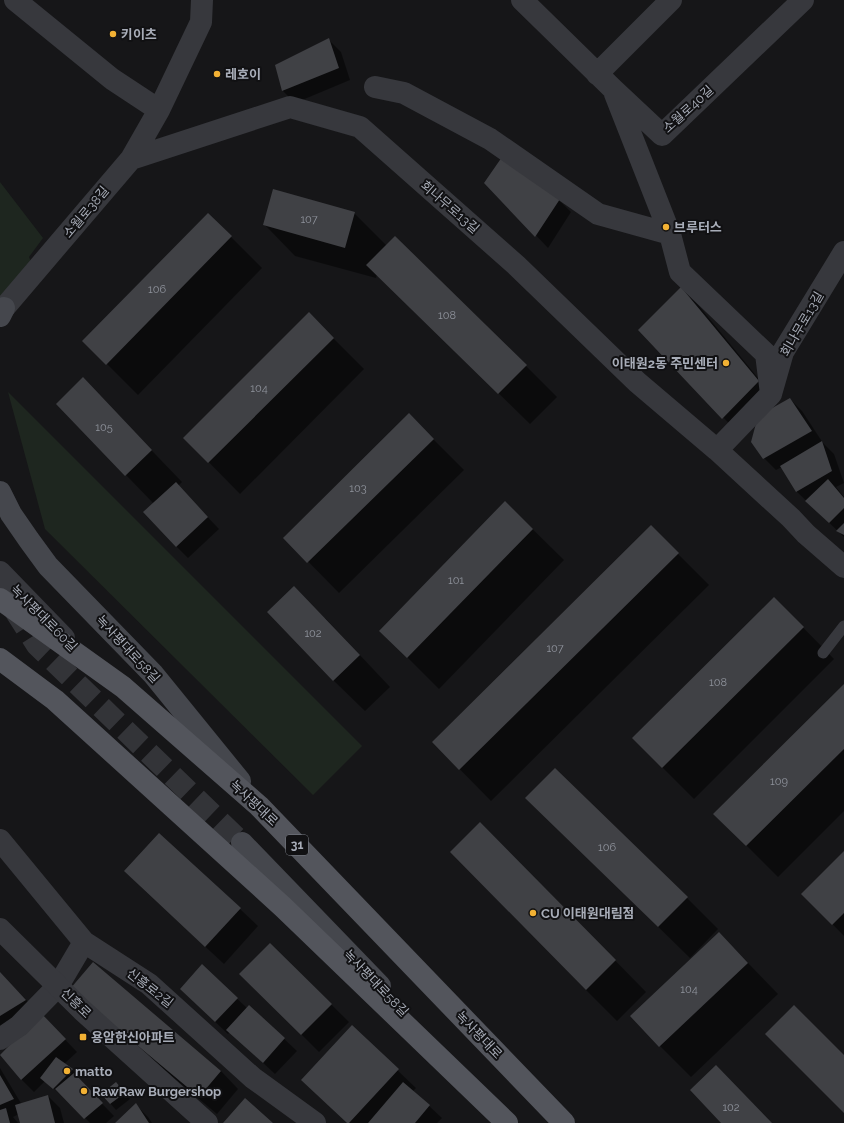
<svg xmlns="http://www.w3.org/2000/svg" width="844" height="1123" viewBox="0 0 844 1123" font-family="Raleway,'Noto Sans KR',sans-serif">
  <style>
    .green { fill: #1e261f }
    .shadow { fill: #0007 }
    .building { fill: #404145 }
    .lines { fill: none; stroke-linecap: round; stroke-linejoin: round }
    .secondary-tunnel { stroke: #333438; stroke-width: 22; stroke-dasharray: 22 11; stroke-linecap: butt }
    .service { stroke: #37383d; stroke-width: 11 }
    .minor { stroke: #37383d; stroke-width: 22 }
    .tertiary { stroke: #37383d; stroke-width: 22 }
    .secondary { stroke: #45474d; stroke-width: 22 }
    .primary { stroke: #53555c; stroke-width: 22 }
    .poi-dot { fill: #f2b134; stroke: #111113; stroke-width: 1.5 }
    .labels { text-anchor: middle; dominant-baseline: central; stroke-width: 4; stroke-linejoin: round; paint-order: stroke }
    .number-label { font-size: 11px; fill: #8e929b }
    .shield { fill: #111113; stroke: #7b7e86; stroke-width: 1 }
    .shield-label { font-size: 12px; font-weight: bold; fill: #a8adb8 }
    .poi-label { font-size: 13px; font-weight: bold; fill: #a8adb8; stroke: #111113; text-anchor: start }
    .street-label { font-size: 13px; fill: #a8adb8; stroke: #111113 }
  </style>
  <rect width="100%" height="100%" fill="#161618"/>
  <path class="green" d="M 0,182 L 43,238 L 29,257 L 32,264 L 0,299 Z
    M 8,392 L 362,746 L 313,795 L 45,529 Z"/>
  <path class="shadow" d="M 329,40 L 341,52 L 350,80 L 295,103 L 283,91 L 276,66 Z
    M 486,183 L 559,200 L 571,212 L 548,248 Z
    M 354,213 L 387,246 L 526,366 L 557,397 L 530,424 L 377,274 L 376,278 L 295,256 L 264,224 Z
    M 208,214 L 262,268 L 138,395 L 84,341 Z
    M 681,288 L 699,306 L 776,400 L 760,416 L 790,399 L 802,411 L 823,443 L 834,454 L 844,483 L 836,487 L 844,497 L 844,537 L 796,491 L 782,467 L 776,470 L 764,458 L 759,417 L 741,436 L 640,330 Z
    M 309,314 L 364,369 L 240,494 L 185,438 Z
    M 83,379 L 182,482 L 178,486 L 219,529 L 188,558 L 176,546 L 154,504 L 126,475 Z
    M 409,415 L 464,470 L 339,593 L 285,538 Z
    M 505,502 L 564,560 L 439,689 L 381,631 Z
    M 651,527 L 709,585 L 491,801 L 433,742 Z
    M 774,598 L 834,659 L 694,799 L 633,738 Z
    M 325,618 L 390,687 L 365,711 L 333,680 Z
    M 844,685 L 844,811 L 778,877 L 715,814 Z
    M 558,829 L 687,898 L 718,929 L 690,958 Z
    M 844,853 L 844,936 L 803,894 Z
    M 512,855 L 646,992 L 617,1021 L 586,990 Z
    M 125,871 L 240,909 L 258,926 L 224,964 L 143,889 Z
    M 719,933 L 778,994 L 691,1077 L 660,1046 Z
    M 270,944 L 349,1022 L 319,1052 L 241,974 Z
    M 202,966 L 247,1008 L 249,1006 L 297,1051 L 275,1074 L 230,1032 L 228,1034 L 193,1001 Z
    M 0,973 L 38,1012 L 0,1034 Z
    M 89,1007 L 221,1071 L 238,1089 L 217,1114 Z
    M 53,1027 L 77,1052 L 64,1064 L 72,1070 L 78,1075 L 76,1077 L 114,1116 L 106,1123 L 90,1123 L 61,1093 L 60,1094 L 45,1081 L 34,1092 L 22,1080 L 1,1055 Z
    M 352,1027 L 416,1088 L 413,1091 L 442,1118 L 437,1123 L 347,1123 L 302,1080 Z
    M 0,1068 L 22,1105 L 48,1096 L 60,1108 L 64,1123 L 21,1123 L 19,1114 L 13,1117 L 18,1123 L 0,1123 Z
    M 122,1089 L 130,1099 L 116,1110 L 102,1094 Z
    M 136,1105 L 148,1117 L 152,1123 L 116,1123 Z"/>
  <path class="building" d="M 329,38 L 339,68 L 282,91 L 275,65 Z
    M 502,157 L 560,199 L 535,237 L 484,183 Z
    M 273,189 L 355,212 L 345,248 L 263,225 Z
    M 208,213 L 232,236 L 106,365 L 82,341 Z
    M 395,236 L 527,365 L 498,394 L 366,265 Z
    M 681,287 L 759,381 L 722,419 L 638,330 Z
    M 309,312 L 334,338 L 208,463 L 183,438 Z
    M 83,377 L 152,450 L 125,476 L 56,404 Z
    M 790,398 L 812,431 L 763,459 L 751,442 L 758,416 Z
    M 409,413 L 434,439 L 307,563 L 283,538 Z
    M 822,441 L 832,471 L 796,492 L 780,466 Z
    M 828,479 L 844,498 L 844,508 L 829,523 L 805,501 Z
    M 176,482 L 208,517 L 176,547 L 143,512 Z
    M 505,501 L 533,529 L 407,658 L 379,631 Z
    M 844,523 L 844,535 L 836,531 Z
    M 651,525 L 679,553 L 459,770 L 432,742 Z
    M 294,586 L 360,655 L 333,681 L 267,612 Z
    M 774,597 L 804,627 L 662,768 L 632,738 Z
    M 844,684 L 844,749 L 746,846 L 713,814 Z
    M 555,768 L 688,897 L 658,927 L 525,798 Z
    M 480,822 L 616,960 L 586,990 L 450,852 Z
    M 159,833 L 241,908 L 205,947 L 124,871 Z
    M 844,851 L 844,913 L 832,925 L 801,894 Z
    M 719,932 L 748,963 L 659,1047 L 630,1016 Z
    M 270,943 L 332,1004 L 301,1035 L 239,974 Z
    M 93,962 L 221,1071 L 199,1097 L 70,989 Z
    M 202,964 L 238,998 L 215,1022 L 180,989 Z
    M 0,972 L 26,1000 L 0,1016 Z
    M 249,1005 L 285,1038 L 263,1063 L 226,1030 Z
    M 794,1005 L 844,1055 L 844,1113 L 765,1034 Z
    M 41,1013 L 66,1039 L 21,1080 L 0,1055 Z
    M 352,1025 L 399,1069 L 349,1123 L 347,1123 L 301,1080 Z
    M 56,1057 L 73,1069 L 53,1089 L 40,1078 Z
    M 716,1065 L 772,1123 L 721,1123 L 690,1090 Z
    M 74,1073 L 103,1103 L 84,1119 L 55,1089 Z
    M 0,1075 L 14,1099 L 0,1105 Z
    M 116,1082 L 125,1093 L 110,1104 L 101,1094 Z
    M 403,1082 L 430,1105 L 415,1123 L 368,1123 Z
    M 48,1095 L 55,1123 L 20,1123 L 15,1105 Z
    M 245,1098 L 273,1123 L 223,1123 Z
    M 136,1103 L 149,1123 L 115,1123 Z
    M 6,1108 L 10,1123 L 0,1123 L 0,1110 Z"/>
  <g class="lines">
    <path class="secondary-tunnel" d="M 14,609 L 37,645 L 242,843"/>
    <path class="service" d="M 823,653 L 844,626"/>
    <path class="minor" d="M 15,0 L 112,79 L 159,110
      M 522,0 L 613,89 L 662,135 L 803,0
      M 597,74 L 671,0
      M 375,87 L 404,93 L 490,139 L 598,214 L 670,234
      M 615,94 L 670,234 L 680,272 L 766,354 L 771,394
      M 131,159 L 290,107 L 360,127 L 516,265 L 637,382 L 717,450 L 791,518 L 806,534 L 844,567
      M 4,308 L 131,159 L 159,110 L 201,22 L 202,0
      M 717,450 L 771,394 L 783,352 L 844,252
      M 0,572 L 64,638
      M 0,840 L 84,942 L 149,984 L 253,1078 L 315,1123
      M 0,1039 L 19,1026 L 58,986 L 84,942"/>
    <path class="tertiary" d="M 0,929 L 82,1010 L 207,1123"/>
    <path class="secondary" d="M 0,309 L 4,308 L 0,316
      M 0,492 L 11,514 L 29,540 L 48,566 L 153,674 L 240,781
      M 242,843 L 380,986"/>
    <path class="primary" d="M 0,599 L 123,687 L 259,806 L 564,1123
      M 0,659 L 55,700 L 283,907 L 507,1123"/>
  </g>
  <g class="poi-dot">
    <circle cx="113" cy="34" r="4"/>
    <circle cx="217" cy="74" r="4"/>
    <circle cx="666" cy="227" r="4"/>
    <circle cx="726" cy="363" r="4"/>
    <circle cx="533" cy="913" r="4"/>
    <rect x="79" y="1033" width="8" height="8" rx="2"/>
    <circle cx="67" cy="1071" r="4"/>
    <circle cx="84" cy="1091" r="4"/>
  </g>
  <g class="labels">
    <g class="number-label">
      <text x="309" y="219">107</text>
      <text x="157" y="289">106</text>
      <text x="447" y="315">108</text>
      <text x="259" y="388">104</text>
      <text x="104" y="427">105</text>
      <text x="358" y="488">103</text>
      <text x="456" y="580">101</text>
      <text x="313" y="633">102</text>
      <text x="555" y="648">107</text>
      <text x="718" y="682">108</text>
      <text x="779" y="781">109</text>
      <text x="607" y="847">106</text>
      <text x="689" y="989">104</text>
      <text x="731" y="1107">102</text>
    </g>
    <rect class="shield" x="286" y="835" width="22" height="20" rx="3"/>
    <g class="shield-label">
      <text x="297" y="845">31</text>
    </g>
    <g class="poi-label">
      <text x="121" y="34">키이츠</text>
      <text x="225" y="74">레호이</text>
      <text x="674" y="227">브루터스</text>
      <text x="718" y="363" text-anchor="end">이태원2동 주민센터</text>
      <text x="541" y="913">CU 이태원대림점</text>
      <text x="91" y="1037">용암한신아파트</text>
      <text x="75" y="1071">matto</text>
      <text x="92" y="1091">RawRaw Burgershop</text>
    </g>
    <g class="street-label">
      <text transform="translate(688 109) rotate(-42)">소월로40길</text>
      <text transform="translate(450 207) rotate(41)">회나무로13길</text>
      <text transform="translate(86 212) rotate(-50)">소월로38길</text>
      <text transform="translate(802 324) rotate(-60)">회나무로13길</text>
      <text transform="translate(44 618) rotate(45)">녹사평대로60길</text>
      <text transform="translate(128 649) rotate(47)">녹사평대로58길</text>
      <text transform="translate(254 803) rotate(43)">녹사평대로</text>
      <text transform="translate(376 983) rotate(46)">녹사평대로58길</text>
      <text transform="translate(150 988) rotate(38)">신흥로2길</text>
      <text transform="translate(76 1003) rotate(44)">신흥로</text>
      <text transform="translate(479 1035) rotate(46)">녹사평대로</text>
    </g>
  </g>
</svg>
